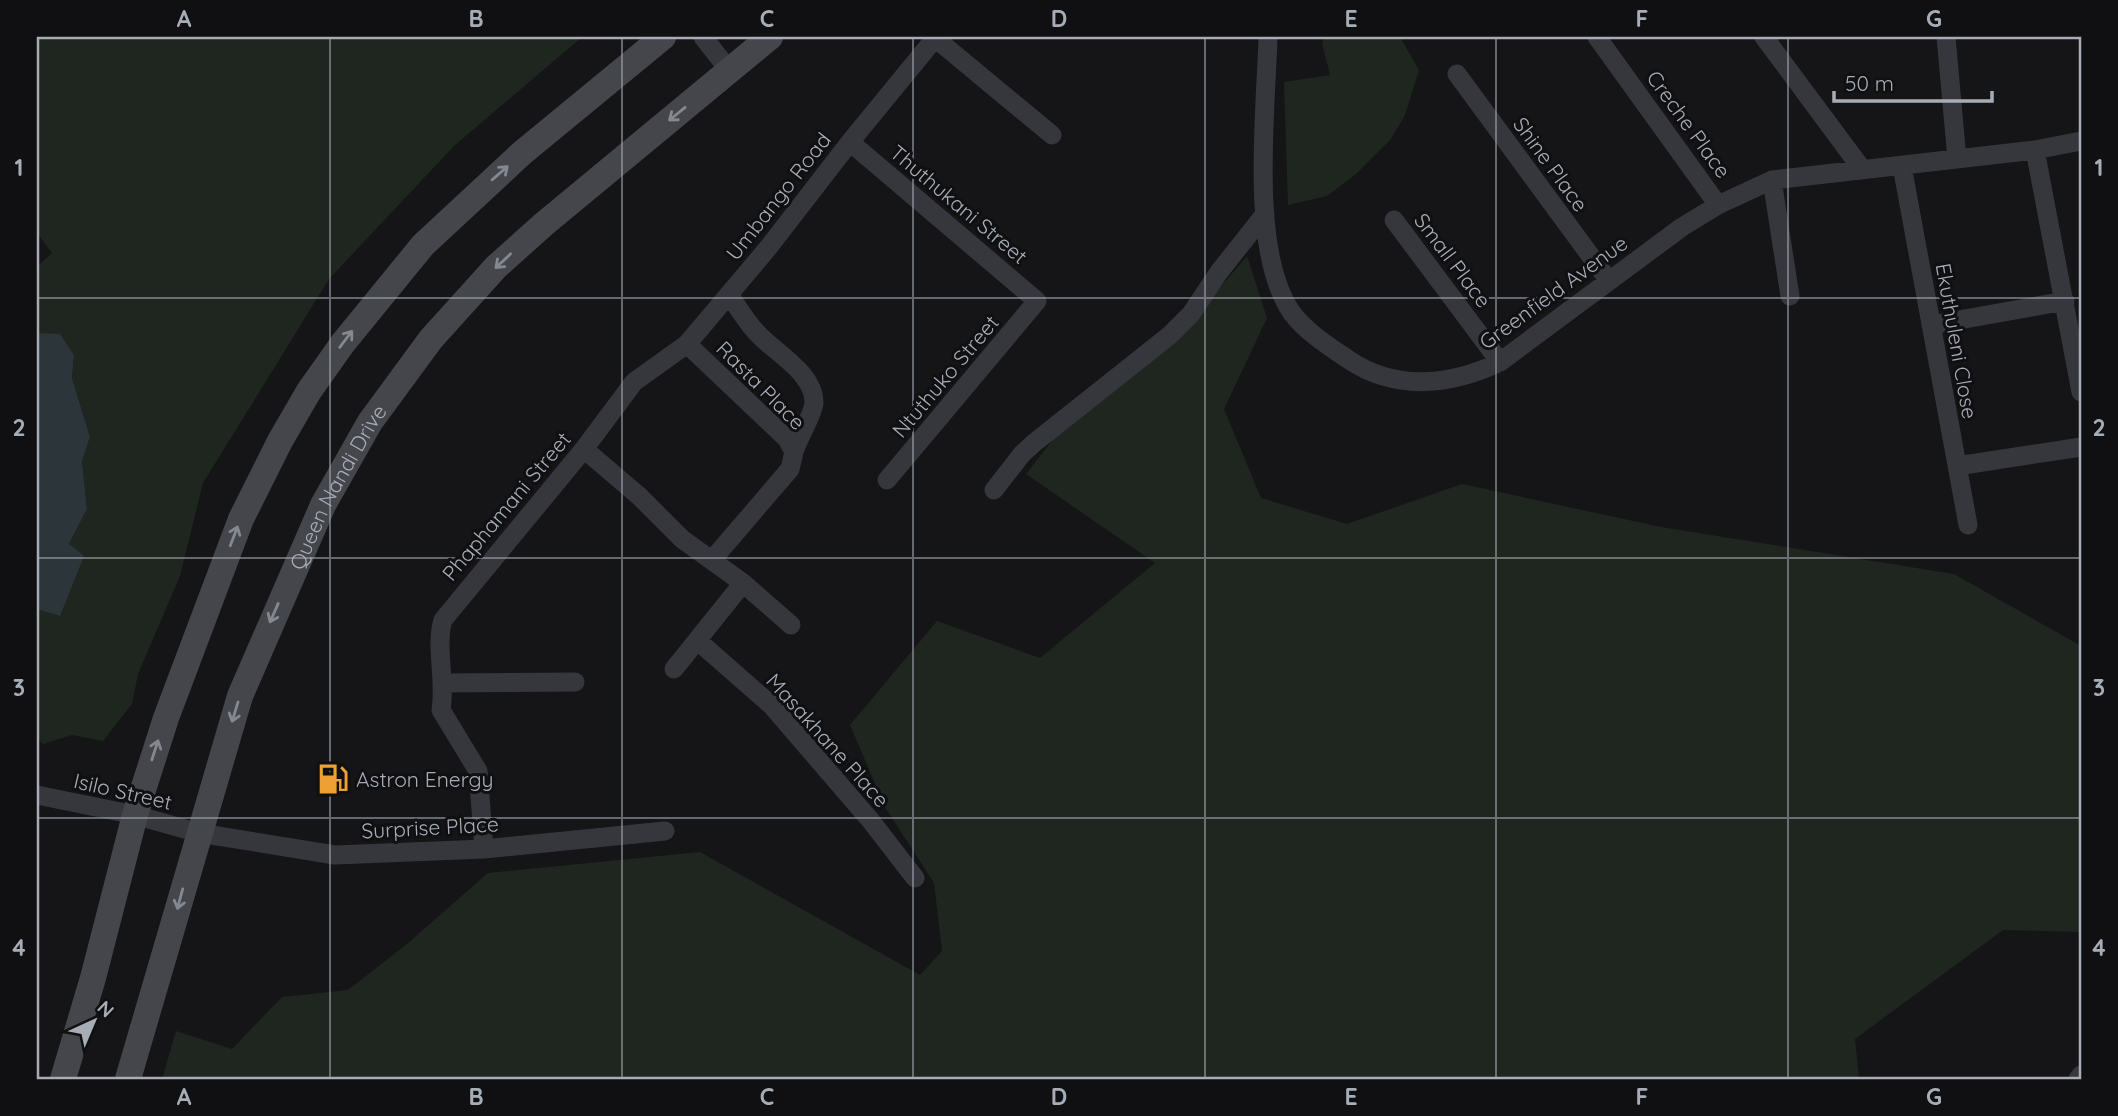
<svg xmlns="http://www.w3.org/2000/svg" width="2118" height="1116" viewBox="0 0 2118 1116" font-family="Quicksand,sans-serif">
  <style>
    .green { fill: #1f261f }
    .water { fill: #2b353a }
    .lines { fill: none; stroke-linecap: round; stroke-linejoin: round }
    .minor { stroke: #36373c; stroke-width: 19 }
    .secondary { stroke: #44464b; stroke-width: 26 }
    .oneway { stroke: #848991 }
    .grid { fill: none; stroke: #a7adb7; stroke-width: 2; stroke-opacity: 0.55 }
    .labels { text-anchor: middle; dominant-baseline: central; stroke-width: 6; stroke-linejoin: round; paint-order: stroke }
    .street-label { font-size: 21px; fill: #a7adb7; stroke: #101012 }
    .poi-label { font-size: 21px; fill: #a7adb7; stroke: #101012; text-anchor: start }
    .neatline { fill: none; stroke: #a7adb7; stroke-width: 2.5 }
    .grid-label { font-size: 23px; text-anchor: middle; font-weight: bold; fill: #a7adb7 }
  </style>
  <rect width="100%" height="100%" fill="#151517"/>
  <path class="green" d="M 47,37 L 582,37 L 454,146 L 329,279 L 203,483 L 180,576 L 138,674 L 132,704 L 103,741 L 72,735 L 43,744 L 37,738 L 37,609 L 60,615 L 69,544 L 87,509 L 82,461 L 90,437 L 72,378 L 74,355 L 37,333 L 37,267 L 52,253 L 37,233 L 37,40 Z
    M 1324,37 L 1400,37 L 1419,70 L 1405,115 L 1391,139 L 1356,174 L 1327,196 L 1288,205 L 1284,82 L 1330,75 L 1322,43 Z
    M 1247,256 L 1267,318 L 1224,409 L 1261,498 L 1347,524 L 1462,484 L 1661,527 L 1954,574 L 2081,646 L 2081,932 L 2003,930 L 1855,1039 L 1859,1079 L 162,1079 L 176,1031 L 232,1049 L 282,997 L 348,990 L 407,944 L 488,873 L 700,852 L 920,975 L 942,951 L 934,883 L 885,807 L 850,725 L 937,621 L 1040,658 L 1155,563 L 1026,474 L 1064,425 L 1172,343 Z"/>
  <path class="water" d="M 37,333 L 60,334 L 74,355 L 72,378 L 90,437 L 82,461 L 87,509 L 69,544 L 84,556 L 60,616 L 37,609 Z"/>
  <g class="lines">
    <path class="minor" d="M 703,37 L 729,70
      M 1268,37 C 1266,111 1249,252 1292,313 C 1306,332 1330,347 1349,360 C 1397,392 1452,385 1500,362 L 1682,227 L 1718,205 L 1772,180 L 2035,150 L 2081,141
      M 1597,37 L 1718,205
      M 1764,37 L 1862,169
      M 1946,37 L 1957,159
      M 935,38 L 1052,135
      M 1457,74 L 1609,281
      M 850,142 L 1037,301 L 887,480
      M 2035,150 L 2081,392
      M 1902,166 L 1968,525
      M 1772,180 L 1790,296
      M 1394,220 L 1500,362
      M 729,294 C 739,309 748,325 761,337 C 778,354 815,375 814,403 C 813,415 798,438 794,452
      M 1931,325 L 2065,301
      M 687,344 L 787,439 L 794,452 L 790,469 L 712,560
      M 584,449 L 639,496 L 682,539 L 743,583 L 791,625
      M 1957,466 L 2081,447
      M 994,490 L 1022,454 L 1034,443 L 1170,335 L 1191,314 L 1219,272 L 1265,214
      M 698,641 L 772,706 L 871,821 L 915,878
      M 674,669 L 743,583
      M 443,683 L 575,682
      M 37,795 L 135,815 L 199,833 L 335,855 L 484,849 L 665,831
      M 484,849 L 478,771 L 441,710 C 446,682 435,644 443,620 L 584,449 L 634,382 L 687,344 L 768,248 L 850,142 L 936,37
      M 2078,1079 L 2081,1075"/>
    <g class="secondary">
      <path d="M 63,1079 L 93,978 L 135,815 L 166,718 L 241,519 L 280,441 L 309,391 L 343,343 L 423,245 L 522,153 L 663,37"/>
      <path id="s1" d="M 128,1079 L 240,696 L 323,505 L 370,422 L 431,339 L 496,267 L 544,224 L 770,37"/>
    </g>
  </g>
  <defs><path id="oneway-shaft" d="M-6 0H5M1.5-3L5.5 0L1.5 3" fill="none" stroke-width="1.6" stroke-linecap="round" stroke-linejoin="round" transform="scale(1.75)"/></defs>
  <g class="oneway">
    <use href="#oneway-shaft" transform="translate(677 114) rotate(141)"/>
    <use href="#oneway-shaft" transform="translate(500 173) rotate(-41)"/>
    <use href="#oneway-shaft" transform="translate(503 261) rotate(137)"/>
    <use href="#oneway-shaft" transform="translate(346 339) rotate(-53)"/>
    <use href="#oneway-shaft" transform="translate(234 536) rotate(-69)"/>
    <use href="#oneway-shaft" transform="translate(274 613) rotate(114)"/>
    <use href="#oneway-shaft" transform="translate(235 712) rotate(107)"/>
    <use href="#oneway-shaft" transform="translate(155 750) rotate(-72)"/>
    <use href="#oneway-shaft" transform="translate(180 899) rotate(105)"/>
  </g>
  <path class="grid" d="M 330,37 L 330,1079M 622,37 L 622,1079M 913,37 L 913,1079M 1205,37 L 1205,1079M 1496,37 L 1496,1079M 1788,37 L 1788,1079M 37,298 L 2081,298M 37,558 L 2081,558M 37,818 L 2081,818"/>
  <defs>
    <g id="fuel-bare" transform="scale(2.415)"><path d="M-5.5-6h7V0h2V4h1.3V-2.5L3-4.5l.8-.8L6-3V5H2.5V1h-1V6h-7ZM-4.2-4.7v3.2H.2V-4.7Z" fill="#eea035" stroke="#101012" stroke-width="2.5" paint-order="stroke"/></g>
  </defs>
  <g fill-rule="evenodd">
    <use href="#fuel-bare" x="333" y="779"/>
  </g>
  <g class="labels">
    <g class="street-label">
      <text transform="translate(1689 124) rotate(54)">Creche Place</text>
      <text transform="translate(1551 164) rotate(54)">Shine Place</text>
      <text transform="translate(778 196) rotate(-52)">Umbango Road</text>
      <text transform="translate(959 204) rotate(40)">Thuthukani Street</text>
      <text transform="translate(1453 260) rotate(53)">Small Place</text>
      <text transform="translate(1553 292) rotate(-36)">Greenfield Avenue</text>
      <text transform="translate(1957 341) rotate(80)">Ekuthuleni Close</text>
      <text transform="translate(945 376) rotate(-50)">Ntuthuko Street</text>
      <text transform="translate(761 385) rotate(45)">Rasta Place</text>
      <text stroke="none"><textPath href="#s1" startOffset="630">Queen Nandi Drive</textPath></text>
      <text transform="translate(506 506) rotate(-50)">Phaphamani Street</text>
      <text transform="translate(828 740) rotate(48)">Masakhane Place</text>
      <text transform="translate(123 791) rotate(13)">Isilo Street</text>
      <text transform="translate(430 827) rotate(-3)">Surprise Place</text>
    </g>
    <g class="poi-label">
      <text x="356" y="779">Astron Energy</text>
    </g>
  </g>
  <rect width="2118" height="1116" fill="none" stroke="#101012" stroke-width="77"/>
  <g transform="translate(94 1021) rotate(44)" stroke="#101012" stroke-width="5" paint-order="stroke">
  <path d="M0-5L12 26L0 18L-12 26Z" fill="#a7adb7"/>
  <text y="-10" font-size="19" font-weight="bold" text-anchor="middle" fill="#a7adb7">N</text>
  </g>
  <path d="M1834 91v10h158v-10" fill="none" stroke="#a7adb7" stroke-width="3.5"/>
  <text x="1845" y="91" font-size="21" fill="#a7adb7" stroke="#101012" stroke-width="5" paint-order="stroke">50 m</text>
  <rect x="38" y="38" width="2042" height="1040" class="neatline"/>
  <g class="grid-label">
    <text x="184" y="27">A</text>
    <text x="476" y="27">B</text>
    <text x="767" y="27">C</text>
    <text x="1059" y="27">D</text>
    <text x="1351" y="27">E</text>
    <text x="1642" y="27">F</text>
    <text x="1934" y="27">G</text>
    <text x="19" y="176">1</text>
    <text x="2099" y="176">1</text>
    <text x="19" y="436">2</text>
    <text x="2099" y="436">2</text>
    <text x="19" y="696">3</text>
    <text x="2099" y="696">3</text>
    <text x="19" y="956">4</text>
    <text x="2099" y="956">4</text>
    <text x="184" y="1105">A</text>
    <text x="476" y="1105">B</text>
    <text x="767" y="1105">C</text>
    <text x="1059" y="1105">D</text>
    <text x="1351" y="1105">E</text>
    <text x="1642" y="1105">F</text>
    <text x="1934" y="1105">G</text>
  </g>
</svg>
